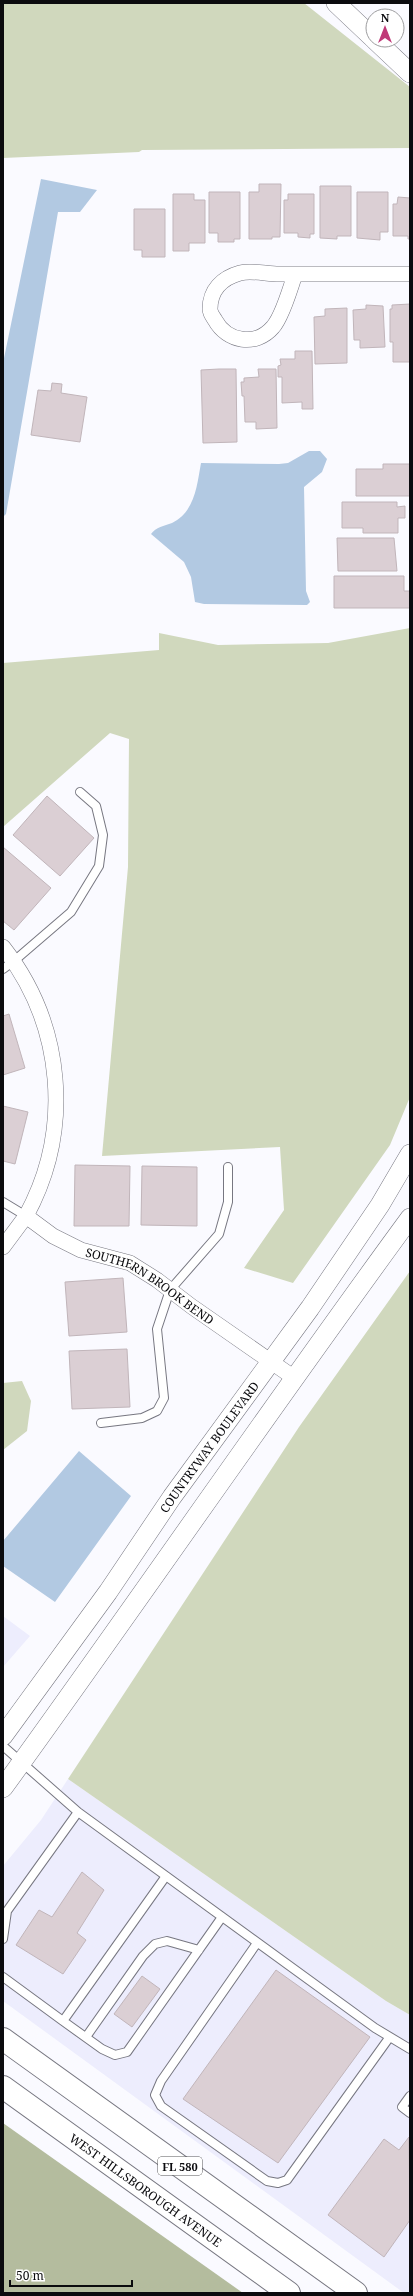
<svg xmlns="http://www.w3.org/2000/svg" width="413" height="2296" viewBox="0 0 413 2296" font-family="'Noto Serif',serif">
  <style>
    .built { fill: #ededfd }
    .green { fill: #d0d8bd }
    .forest { fill: #b4bc9e }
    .water { fill: #b2c9e2 }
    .building { fill: #dbcfd4; stroke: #c1b5ba }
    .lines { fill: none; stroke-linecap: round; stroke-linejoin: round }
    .service-casing { stroke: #777781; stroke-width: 10 }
    .minor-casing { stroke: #777781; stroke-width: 16 }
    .tertiary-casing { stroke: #777781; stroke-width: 20 }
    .primary-casing { stroke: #777781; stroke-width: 24 }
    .service { stroke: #fff; stroke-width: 8 }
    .minor { stroke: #fff; stroke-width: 15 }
    .tertiary { stroke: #fff; stroke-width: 19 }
    .primary { stroke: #fff; stroke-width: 22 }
    .labels { text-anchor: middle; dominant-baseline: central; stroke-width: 3.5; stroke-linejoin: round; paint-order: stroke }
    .shield { fill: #fff; stroke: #545456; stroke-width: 1 }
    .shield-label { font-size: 11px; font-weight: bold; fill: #0b0b0e }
    .street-label { font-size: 12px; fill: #0b0b0e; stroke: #fff }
  </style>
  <rect width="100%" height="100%" fill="#fafaff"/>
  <path class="built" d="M 3,1616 L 30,1636 L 3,1667 Z
    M 68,1779 L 386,2001 L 410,2015 L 410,2293 L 404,2293 L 3,2001 L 3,1866 L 41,1820 Z"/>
  <path class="green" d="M 3,3 L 304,3 L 410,87 L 410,148 L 142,150 L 139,152 L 3,158 Z
    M 410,628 L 410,1097 L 390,1145 L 293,1283 L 244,1268 L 284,1210 L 280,1147 L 102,1156 L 128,867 L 129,739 L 110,733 L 3,827 L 3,663 L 159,650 L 159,633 L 218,645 L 328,643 Z
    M 410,1271 L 410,2015 L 386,2001 L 68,1779 L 299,1427 Z
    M 22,1381 L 31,1401 L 27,1431 L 3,1450 L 3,1383 Z"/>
  <path class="forest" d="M 3,2123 L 243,2293 L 3,2293 Z"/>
  <path class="water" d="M 41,179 L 97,190 L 80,212 L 58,212 L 6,514 L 3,517 L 3,363 Z
    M 309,451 L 320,451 L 327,459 L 322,472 L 304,487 L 306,591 L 310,602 L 307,605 L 204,604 L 195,602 L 191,577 L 184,562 L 151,534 C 156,527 164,526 172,523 C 195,512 197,485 201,463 L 279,464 L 288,463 Z
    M 79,1451 L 131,1496 L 55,1602 L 3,1566 L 3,1541 Z"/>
  <path class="building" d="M 259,184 L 281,184 L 280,237 L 272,237 L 272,239 L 249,239 L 249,192 L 259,192 Z
    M 320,186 L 351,186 L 351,236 L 337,236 L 337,239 L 320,238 Z
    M 209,192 L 240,192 L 240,239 L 234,239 L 234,242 L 218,242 L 218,233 L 209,233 Z
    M 357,192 L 388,192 L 388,232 L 380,232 L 380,240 L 357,238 Z
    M 173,194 L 194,194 L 194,200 L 205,200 L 205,243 L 189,243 L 189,251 L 173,251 Z
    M 288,194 L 314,194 L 314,234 L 310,234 L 310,238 L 298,237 L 298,233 L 284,233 L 284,200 L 288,200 Z
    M 398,197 L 410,198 L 410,239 L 408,239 L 408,236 L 393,236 L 393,204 L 397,204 Z
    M 134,209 L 165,209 L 165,257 L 142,257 L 142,250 L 134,250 Z
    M 410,304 L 410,362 L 393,362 L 393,342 L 390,342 L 390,309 L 392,309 L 392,305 Z
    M 366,305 L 383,306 L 385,347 L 360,348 L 360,340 L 354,340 L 353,310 L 366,309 Z
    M 347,308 L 347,363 L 315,364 L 314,317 L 325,316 L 325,309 Z
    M 295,351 L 312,351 L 313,409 L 302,409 L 302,402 L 282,403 L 282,377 L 278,377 L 278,366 L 281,365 L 280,359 L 295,359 Z
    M 219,369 L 236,369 L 237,442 L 203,443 L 201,370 Z
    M 258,369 L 276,369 L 277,428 L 256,429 L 256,422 L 245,422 L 244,396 L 242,396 L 241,382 L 244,382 L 244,378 L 259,377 Z
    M 52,383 L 62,384 L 61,393 L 87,397 L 80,442 L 31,435 L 38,390 L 51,391 Z
    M 383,464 L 410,464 L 410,496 L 356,496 L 356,469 L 383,469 Z
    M 342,502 L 397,502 L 397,507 L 405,506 L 405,518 L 398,518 L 398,533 L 363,533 L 363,528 L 342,528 Z
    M 337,538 L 394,538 L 397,571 L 338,571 Z
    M 334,576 L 404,576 L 404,591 L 410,591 L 410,608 L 334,608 Z
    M 47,796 L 94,838 L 60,876 L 13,835 Z
    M 3,847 L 51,888 L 14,930 L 3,921 Z
    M 9,1014 L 25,1068 L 3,1075 L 3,1016 Z
    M 3,1106 L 28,1112 L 15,1164 L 3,1161 Z
    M 75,1165 L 130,1166 L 129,1226 L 74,1226 Z
    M 142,1166 L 197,1167 L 197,1226 L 141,1225 Z
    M 123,1278 L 127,1332 L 69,1336 L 65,1282 Z
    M 127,1349 L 130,1407 L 72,1409 L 69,1351 Z
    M 82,1872 L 104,1890 L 77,1933 L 86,1940 L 63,1974 L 16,1945 L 39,1910 L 52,1917 Z
    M 276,1970 L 370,2037 L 278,2163 L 183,2099 Z
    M 142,1976 L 160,1989 L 132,2027 L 114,2014 Z
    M 409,2137 L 410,2220 L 384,2257 L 328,2215 L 384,2139 L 399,2150 Z"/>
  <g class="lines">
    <g class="service-casing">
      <path id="service" d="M 3,969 L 14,961 L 71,912 L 99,866 L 103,835 L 96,806 L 80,792
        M 3,1202 L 26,1216
        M 101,1423 L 142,1418 L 157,1411 L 164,1398 L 157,1329 L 170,1290 L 219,1234 L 228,1202 L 228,1167
        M 3,1746 L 78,1812 L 375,2028 L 410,2049
        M 3,1939 L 7,1911 L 78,1812
        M 257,1943 L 161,2081 L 155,2095 L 161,2106 L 267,2181 L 278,2183 L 287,2180 L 389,2038
        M 3,1977 L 63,2021 L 166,1876
        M 63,2021 L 102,2049 L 115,2055 L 127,2052 L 222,1917
        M 86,2037 L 143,1956 L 155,1944 L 167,1941 L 199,1950
        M 410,2096 L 402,2107 L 410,2113"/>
    </g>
    <g class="minor-casing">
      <g id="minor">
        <path d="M 295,274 C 291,287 282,317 273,327 C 256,347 227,342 215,320 C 213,317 210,313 210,309 C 210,290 222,278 240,273 C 251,270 267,274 279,274 C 323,274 366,274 410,274"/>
        <path d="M 3,947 C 64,1025 73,1130 26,1216"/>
        <path id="s1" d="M 3,1247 L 26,1216 L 53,1236 L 81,1250 L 130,1263 L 157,1280 L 191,1306 L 293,1377"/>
      </g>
    </g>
    <g class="tertiary-casing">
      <g id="tertiary">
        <path d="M 336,3 L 373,38"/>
        <path d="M 375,40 L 410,73"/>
        <path id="s2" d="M 3,1736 L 108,1592 L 172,1497 L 310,1308 L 380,1205 L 410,1154"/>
        <path d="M 3,1788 C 140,1599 272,1406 410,1218"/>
      </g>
    </g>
    <g class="primary-casing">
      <g id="primary">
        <path d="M 3,2039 L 356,2293"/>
        <path id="s3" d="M 3,2087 L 289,2293"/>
      </g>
    </g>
    <use href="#service" class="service"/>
    <use href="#minor" class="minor"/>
    <use href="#tertiary" class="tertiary"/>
    <use href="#primary" class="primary"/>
  </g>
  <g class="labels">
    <rect class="shield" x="158" y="2157" width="44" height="18" rx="3"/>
    <g class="shield-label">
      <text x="180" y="2166">FL 580</text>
    </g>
    <g class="street-label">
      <text stroke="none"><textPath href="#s1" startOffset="182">SOUTHERN BROOK BEND</textPath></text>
      <text stroke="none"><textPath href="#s2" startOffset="355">COUNTRYWAY BOULEVARD</textPath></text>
      <text stroke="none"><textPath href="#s3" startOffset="176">WEST HILLSBOROUGH AVENUE</textPath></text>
    </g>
  </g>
  <rect width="413" height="2296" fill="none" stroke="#0b0b0e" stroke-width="8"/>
  <g transform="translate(385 28)"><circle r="19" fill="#ffffff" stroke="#9d9d9f"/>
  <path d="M0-3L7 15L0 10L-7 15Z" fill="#c03978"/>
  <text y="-6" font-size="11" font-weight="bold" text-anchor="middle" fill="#0b0b0e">N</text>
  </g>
  <path d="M10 2280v6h122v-6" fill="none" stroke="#0b0b0e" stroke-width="2"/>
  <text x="16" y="2280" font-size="12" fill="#0b0b0e" stroke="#ffffff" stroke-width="3" paint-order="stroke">50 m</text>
</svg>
